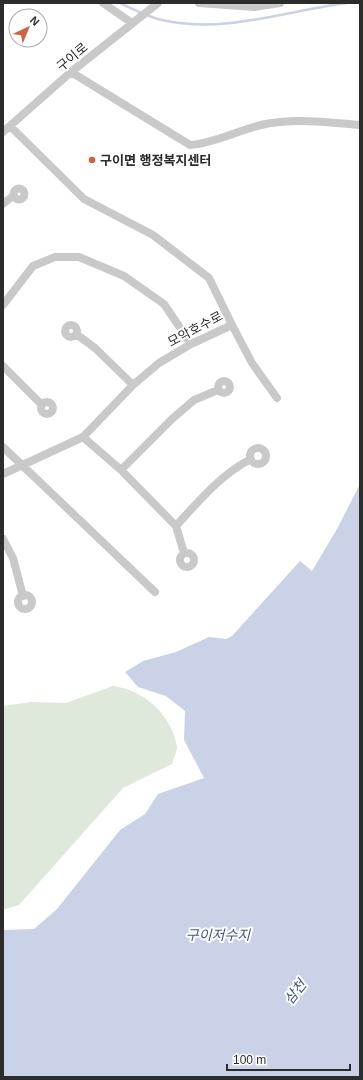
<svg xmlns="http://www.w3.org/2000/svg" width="363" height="1080" viewBox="0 0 363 1080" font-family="Helvetica,'Noto Sans KR',sans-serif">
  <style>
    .green { fill: #dee8db }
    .water { fill: #c9d2e6 }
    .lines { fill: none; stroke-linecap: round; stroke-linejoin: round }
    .stream { stroke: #c9d2e6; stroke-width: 2.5 }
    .minor { stroke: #c9c9c9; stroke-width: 8 }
    .poi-dot { fill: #d06141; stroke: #fff; stroke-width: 1.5 }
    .labels { text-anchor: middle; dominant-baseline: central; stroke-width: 4; stroke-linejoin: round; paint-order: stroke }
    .street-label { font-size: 13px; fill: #2c2c2c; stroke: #fff }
    .poi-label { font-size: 13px; font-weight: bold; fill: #2c2c2c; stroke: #fff; text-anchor: start }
    .water-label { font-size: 14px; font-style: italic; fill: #445883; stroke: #fff }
  </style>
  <rect width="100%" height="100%" fill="#fff"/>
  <path class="green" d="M 113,686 C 144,690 172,715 177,747 C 177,752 173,759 172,764 L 123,788 L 19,905 L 3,910 L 3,706 L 31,702 L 66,703 Z"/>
  <path class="water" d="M 360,484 L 360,1077 L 3,1077 L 3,930 L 34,929 L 57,909 L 120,830 L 145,814 L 158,794 L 204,778 L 184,740 L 185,711 L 166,696 L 138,687 L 125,672 L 143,661 L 176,652 L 209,637 L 226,639 L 232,636 L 300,561 L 312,571 L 337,529 Z"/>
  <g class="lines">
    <path class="stream" d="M 120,3 C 133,9 148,17 162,20 C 223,34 286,11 346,3"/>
    <path class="minor" d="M 103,3 L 132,23
      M 199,3 L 254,7 L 280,3
      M 71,72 L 190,145 C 215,143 236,131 261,125 C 293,118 328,122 360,125
      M 3,132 L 71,72 L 158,3
      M13.5 194a5.5 5.5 0 1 1 11 0a5.5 5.5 0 1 1-11 0Z
      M 3,204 L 13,196
      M 3,305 L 33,266 L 55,257 L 79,257 L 124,276 L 164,304 L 191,344
      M65 331a6 6 0 1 1 12 0a6 6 0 1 1-12 0Z
      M 232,325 L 252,363 L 277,398
      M 76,334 L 95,348 L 133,385
      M 3,366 L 42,405
      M218 387a6 6 0 1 1 12 0a6 6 0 1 1-12 0Z
      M41 408a6 6 0 1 1 12 0a6 6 0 1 1-12 0Z
      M 83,437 L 121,470 L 176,526
      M 3,447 L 155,592
      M250 456a8 8 0 1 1 16 0a8 8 0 1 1-16 0Z
      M 121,470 L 172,419 L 194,400 L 218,390
      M 3,474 L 83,437 L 133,385 L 159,363 L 191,344 L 232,325 L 209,278 L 153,235 L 84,199 L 10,126
      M 3,539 L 13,558 L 23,596
      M180 560a7 7 0 1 1 14 0a7 7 0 1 1-14 0Z
      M 184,553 L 176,526 C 199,501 220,475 251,459
      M18 602a7 7 0 1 1 14 0a7 7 0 1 1-14 0Z"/>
  </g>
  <circle class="poi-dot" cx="92" cy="160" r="4"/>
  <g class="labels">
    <g class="street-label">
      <text transform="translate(72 57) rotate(-40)">구이로</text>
      <text transform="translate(195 329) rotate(-28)">모악호수로</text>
    </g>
    <g class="poi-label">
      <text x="100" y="160">구이면 행정복지센터</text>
    </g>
    <g class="water-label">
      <text x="218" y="935">구이저수지</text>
      <text transform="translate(295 992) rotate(-52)">삼천</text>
    </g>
  </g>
  <rect width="363" height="1080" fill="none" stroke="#2c2c2c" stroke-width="8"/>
  <g transform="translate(28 28) rotate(44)"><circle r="19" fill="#ffffff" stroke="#ababab"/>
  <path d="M0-3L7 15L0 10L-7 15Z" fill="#d06141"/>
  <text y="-6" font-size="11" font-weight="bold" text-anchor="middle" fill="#2c2c2c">N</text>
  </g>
  <path d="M227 1064v6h123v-6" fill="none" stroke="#2c2c2c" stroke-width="2"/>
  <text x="233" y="1064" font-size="12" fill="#2c2c2c" stroke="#ffffff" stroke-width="3" paint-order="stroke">100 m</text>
</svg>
